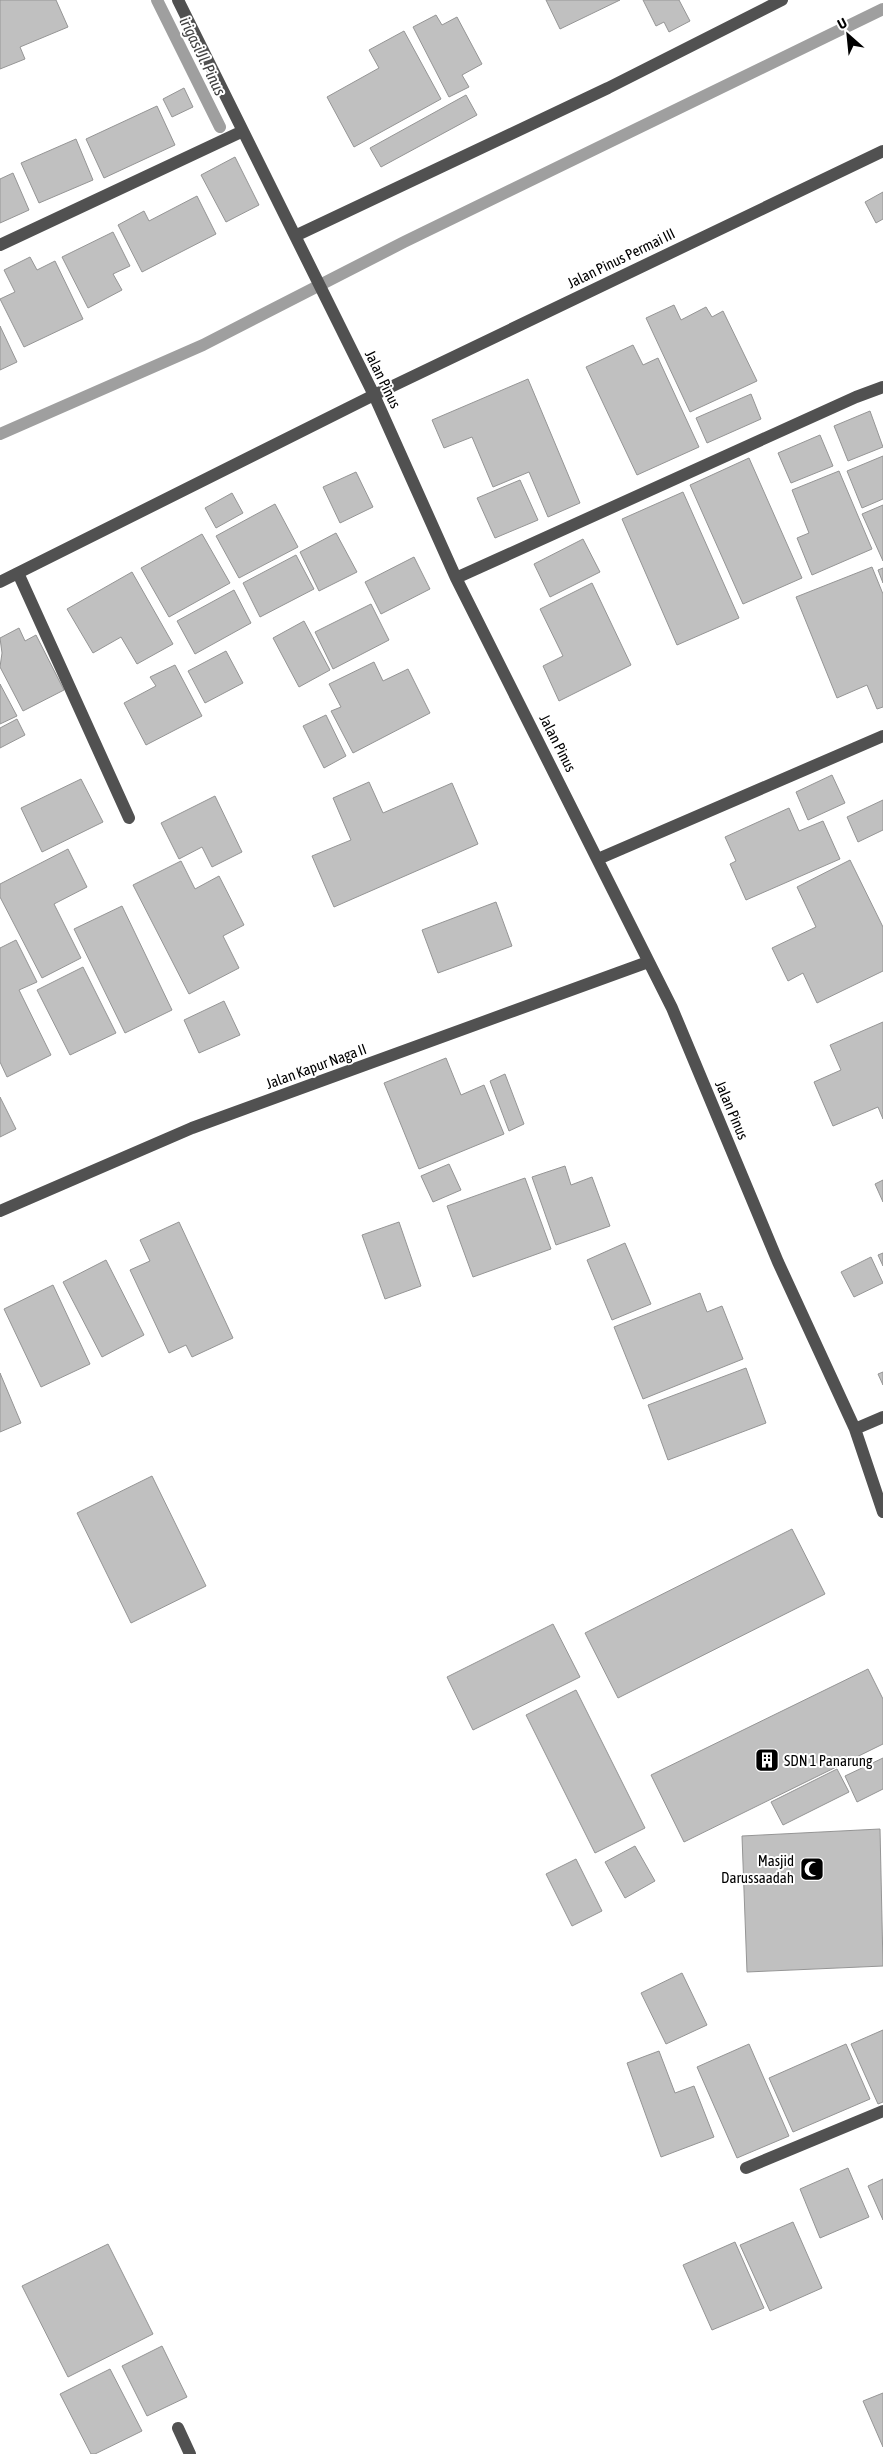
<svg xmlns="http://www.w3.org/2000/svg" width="883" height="2454" viewBox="0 0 883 2454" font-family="'Asap Condensed',sans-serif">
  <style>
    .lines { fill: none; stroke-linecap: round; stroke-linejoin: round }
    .stream { stroke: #9f9f9f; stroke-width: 12 }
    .building { fill: #c0c0c0; stroke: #959595 }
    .minor { stroke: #515151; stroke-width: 12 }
    .labels { text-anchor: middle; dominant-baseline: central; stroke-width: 4; stroke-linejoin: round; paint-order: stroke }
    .street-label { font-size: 15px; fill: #000; stroke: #fff }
    .poi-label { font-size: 15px; fill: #000; stroke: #fff; text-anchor: start }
    .water-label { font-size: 16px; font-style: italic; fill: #404040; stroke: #fff }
  </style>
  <rect width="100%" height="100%" fill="#fff"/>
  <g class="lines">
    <path class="stream" d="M 157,0 L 220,127
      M 0,434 L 203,345 L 404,242 L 883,9"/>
  </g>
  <path class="building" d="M 0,0 L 56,0 L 68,27 L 20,47 L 25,59 L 0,69 Z
    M 546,0 L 620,0 L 560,29 Z
    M 643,0 L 679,0 L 690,21 L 669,32 L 664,22 L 656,26 Z
    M 436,15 L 442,25 L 457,17 L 482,64 L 462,75 L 469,87 L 449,97 L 413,27 Z
    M 404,31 L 441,99 L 354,147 L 327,97 L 379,68 L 369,50 Z
    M 184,88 L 193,107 L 172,117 L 163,99 Z
    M 466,95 L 477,115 L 381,167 L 370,148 Z
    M 157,106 L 175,145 L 104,178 L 86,139 Z
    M 76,139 L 93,180 L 39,203 L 21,163 Z
    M 235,157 L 259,205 L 226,222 L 201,175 Z
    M 13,173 L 29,210 L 0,223 L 0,179 Z
    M 883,192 L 883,219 L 876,223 L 865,202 Z
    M 197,196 L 216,234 L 142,272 L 118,225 L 144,211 L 149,221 Z
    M 113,232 L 130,266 L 113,274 L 122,290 L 88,308 L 62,257 Z
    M 30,257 L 37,270 L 55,261 L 83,319 L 24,347 L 0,299 L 15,292 L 4,270 Z
    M 674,305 L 681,320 L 706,307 L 712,317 L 723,311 L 757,381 L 690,412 L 646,318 Z
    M 0,326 L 17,362 L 0,370 Z
    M 633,345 L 643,365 L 658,358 L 699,447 L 637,475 L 586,367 Z
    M 528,379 L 580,503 L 548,517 L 529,472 L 493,487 L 472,437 L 444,448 L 432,420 Z
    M 751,394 L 761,419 L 707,443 L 696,418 Z
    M 870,411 L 883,447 L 848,461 L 834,426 Z
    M 820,435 L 833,466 L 791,483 L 778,453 Z
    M 883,456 L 883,499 L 862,508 L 847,471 Z
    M 749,458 L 802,578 L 743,604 L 690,485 Z
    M 839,471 L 872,549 L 812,575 L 797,538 L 809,533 L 792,490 Z
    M 356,472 L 373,507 L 340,523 L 323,487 Z
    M 520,480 L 538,520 L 495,538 L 477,498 Z
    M 683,492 L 739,618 L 677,645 L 622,519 Z
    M 232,493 L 243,513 L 216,528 L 205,508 Z
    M 275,504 L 298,547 L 239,578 L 216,536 Z
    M 883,505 L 883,561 L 862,514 Z
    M 336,533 L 357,572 L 319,591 L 300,552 Z
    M 202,534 L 230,583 L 169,617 L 141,568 Z
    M 583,539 L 600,572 L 550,597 L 534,564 Z
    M 296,555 L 314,589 L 260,617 L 243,583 Z
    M 414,557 L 430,589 L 381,614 L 365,582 Z
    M 872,567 L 883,594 L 883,707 L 877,709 L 867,685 L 837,698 L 796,597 Z
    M 883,568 L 883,583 L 878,570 Z
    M 132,572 L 173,644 L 137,664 L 121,637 L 93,653 L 67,609 Z
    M 592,583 L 631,665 L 559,701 L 543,666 L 563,656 L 540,609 Z
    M 234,590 L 251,623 L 195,654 L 177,621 Z
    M 371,604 L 389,640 L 333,669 L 315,632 Z
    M 304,621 L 330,670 L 299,687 L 273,638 Z
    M 19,628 L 25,641 L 36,635 L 64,690 L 23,711 L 0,667 L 2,653 L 0,638 Z
    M 226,651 L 243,683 L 205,703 L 188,671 Z
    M 374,662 L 383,681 L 408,669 L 430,713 L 353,753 L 331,711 L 341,707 L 329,684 Z
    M 175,665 L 202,716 L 146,745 L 124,703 L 156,686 L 150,677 Z
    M 0,684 L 17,716 L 0,724 Z
    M 326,715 L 346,756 L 324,768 L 303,726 Z
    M 17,719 L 25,735 L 0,748 L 0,728 Z
    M 832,775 L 845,803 L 808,820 L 796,792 Z
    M 81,779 L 103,822 L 42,852 L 21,808 Z
    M 369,782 L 383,813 L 452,783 L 478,844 L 334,907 L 312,856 L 351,840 L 333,798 Z
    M 215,796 L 242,852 L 212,867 L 202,847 L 179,859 L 161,823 Z
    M 883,800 L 883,830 L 858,842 L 847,817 Z
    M 789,808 L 799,831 L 823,821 L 840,859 L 746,900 L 730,864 L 736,861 L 725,837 Z
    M 68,849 L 87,887 L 54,904 L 81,958 L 42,978 L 0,897 L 0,884 Z
    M 850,860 L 883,927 L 883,971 L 817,1003 L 803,973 L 788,981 L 772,948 L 816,927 L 797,887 Z
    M 181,861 L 195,889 L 219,876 L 244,925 L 223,936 L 239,968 L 189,994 L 133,885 Z
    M 496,902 L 512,946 L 438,973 L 422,930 Z
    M 122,906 L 172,1010 L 125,1033 L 74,929 Z
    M 16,940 L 37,982 L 19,990 L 51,1055 L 7,1077 L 0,1062 L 0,948 Z
    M 83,967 L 116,1033 L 70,1055 L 37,990 Z
    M 224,1001 L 240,1035 L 199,1053 L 184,1020 Z
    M 883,1022 L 883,1119 L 878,1107 L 833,1126 L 814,1082 L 841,1070 L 830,1045 Z
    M 446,1058 L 461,1095 L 484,1085 L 504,1134 L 419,1169 L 384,1083 Z
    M 505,1074 L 524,1124 L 509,1131 L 490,1081 Z
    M 0,1097 L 16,1129 L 0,1137 Z
    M 449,1164 L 461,1190 L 433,1202 L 421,1176 Z
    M 565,1166 L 571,1185 L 592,1177 L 610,1226 L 556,1245 L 532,1177 Z
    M 525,1178 L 551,1249 L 473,1277 L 447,1206 Z
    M 883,1180 L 883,1202 L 875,1184 Z
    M 179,1222 L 233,1338 L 192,1357 L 186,1345 L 169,1353 L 130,1270 L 150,1261 L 140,1240 Z
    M 399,1222 L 421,1286 L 385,1299 L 362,1235 Z
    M 625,1243 L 651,1304 L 612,1320 L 587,1260 Z
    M 883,1253 L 883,1266 L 878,1255 Z
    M 871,1257 L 883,1283 L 854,1297 L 841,1272 Z
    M 106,1260 L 144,1335 L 102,1357 L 63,1282 Z
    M 53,1285 L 90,1364 L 41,1387 L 4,1309 Z
    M 700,1293 L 707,1312 L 722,1306 L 743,1359 L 643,1399 L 614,1327 Z
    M 746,1368 L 766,1423 L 668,1460 L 648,1405 Z
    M 883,1372 L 883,1385 L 878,1374 Z
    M 0,1373 L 21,1423 L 0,1432 Z
    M 152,1476 L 206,1586 L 131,1623 L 77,1513 Z
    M 792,1529 L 825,1594 L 618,1698 L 585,1633 Z
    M 553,1624 L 580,1677 L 473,1730 L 447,1677 Z
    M 868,1669 L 883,1699 L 883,1744 L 684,1842 L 651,1775 Z
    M 576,1690 L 645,1828 L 595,1853 L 526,1715 Z
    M 883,1758 L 883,1789 L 857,1802 L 845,1776 Z
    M 837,1769 L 849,1792 L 783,1825 L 771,1802 Z
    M 880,1829 L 883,1966 L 747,1972 L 742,1836 Z
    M 635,1846 L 655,1881 L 625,1898 L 605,1862 Z
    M 576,1859 L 602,1911 L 572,1926 L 546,1874 Z
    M 682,1973 L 707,2025 L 666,2044 L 641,1993 Z
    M 883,2030 L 883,2102 L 878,2104 L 851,2044 Z
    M 749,2044 L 789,2136 L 737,2158 L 697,2067 Z
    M 846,2044 L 870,2099 L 793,2132 L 769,2078 Z
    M 659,2051 L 675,2093 L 694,2086 L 714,2137 L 661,2157 L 627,2063 Z
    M 848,2168 L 869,2217 L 820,2238 L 800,2189 Z
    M 883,2179 L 883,2220 L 868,2186 Z
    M 793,2222 L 822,2288 L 770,2311 L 740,2245 Z
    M 735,2242 L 764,2308 L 712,2330 L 683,2265 Z
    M 108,2244 L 153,2334 L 68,2377 L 22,2286 Z
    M 162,2346 L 187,2397 L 147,2416 L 122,2366 Z
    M 110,2369 L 142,2431 L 95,2454 L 91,2454 L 60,2394 Z
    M 883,2393 L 883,2447 L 863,2401 Z"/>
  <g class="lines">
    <path class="minor" d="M 178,0 L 374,395 L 456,578 L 672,1008 L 778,1262 L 855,1429 L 883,1512
      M 295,236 L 608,88 L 782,0
      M 0,245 L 243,131
      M 18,573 L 129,818
      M 456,578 L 856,397 L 883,387
      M 0,582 L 374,395 L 883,151
      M 598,859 L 883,736
      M 0,1211 L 192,1128 L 648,962
      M 855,1429 L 883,1417
      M 746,2168 L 883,2111
      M 178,2428 L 190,2454"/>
  </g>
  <defs>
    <g id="building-square" transform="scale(1.25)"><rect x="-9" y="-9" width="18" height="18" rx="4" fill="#000" stroke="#fff"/><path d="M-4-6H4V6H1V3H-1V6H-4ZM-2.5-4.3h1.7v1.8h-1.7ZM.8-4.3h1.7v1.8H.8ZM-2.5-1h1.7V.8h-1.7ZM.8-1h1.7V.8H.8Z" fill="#fff"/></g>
    <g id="mosque-square" transform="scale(1.25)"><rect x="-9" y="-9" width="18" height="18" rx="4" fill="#000" stroke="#fff"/><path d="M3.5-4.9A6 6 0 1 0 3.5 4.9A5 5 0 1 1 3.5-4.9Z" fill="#fff"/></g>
  </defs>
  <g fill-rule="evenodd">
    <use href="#building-square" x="767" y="1760"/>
    <use href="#mosque-square" x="812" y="1869"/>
  </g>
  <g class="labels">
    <g class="street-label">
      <text transform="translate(621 258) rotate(-26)">Jalan Pinus Permai III</text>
      <text transform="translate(383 379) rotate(64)">Jalan Pinus</text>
      <text transform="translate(558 743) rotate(63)">Jalan Pinus</text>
      <text transform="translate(316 1066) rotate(-20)">Jalan Kapur Naga II</text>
      <text transform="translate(732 1110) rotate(67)">Jalan Pinus</text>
    </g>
    <g class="poi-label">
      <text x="784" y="1760">SDN 1 Panarung</text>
      <text x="794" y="1860" text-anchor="end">Masjid<tspan x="794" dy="17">Darussaadah</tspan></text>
    </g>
    <g class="water-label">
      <text transform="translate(203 56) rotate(64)">irigasi Jl. Pinus</text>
    </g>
  </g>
  <g transform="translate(848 35) rotate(333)" stroke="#ffffff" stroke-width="4" paint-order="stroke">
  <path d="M0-4L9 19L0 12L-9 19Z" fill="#000000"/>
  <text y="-8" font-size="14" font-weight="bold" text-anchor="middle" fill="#000000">U</text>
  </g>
</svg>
